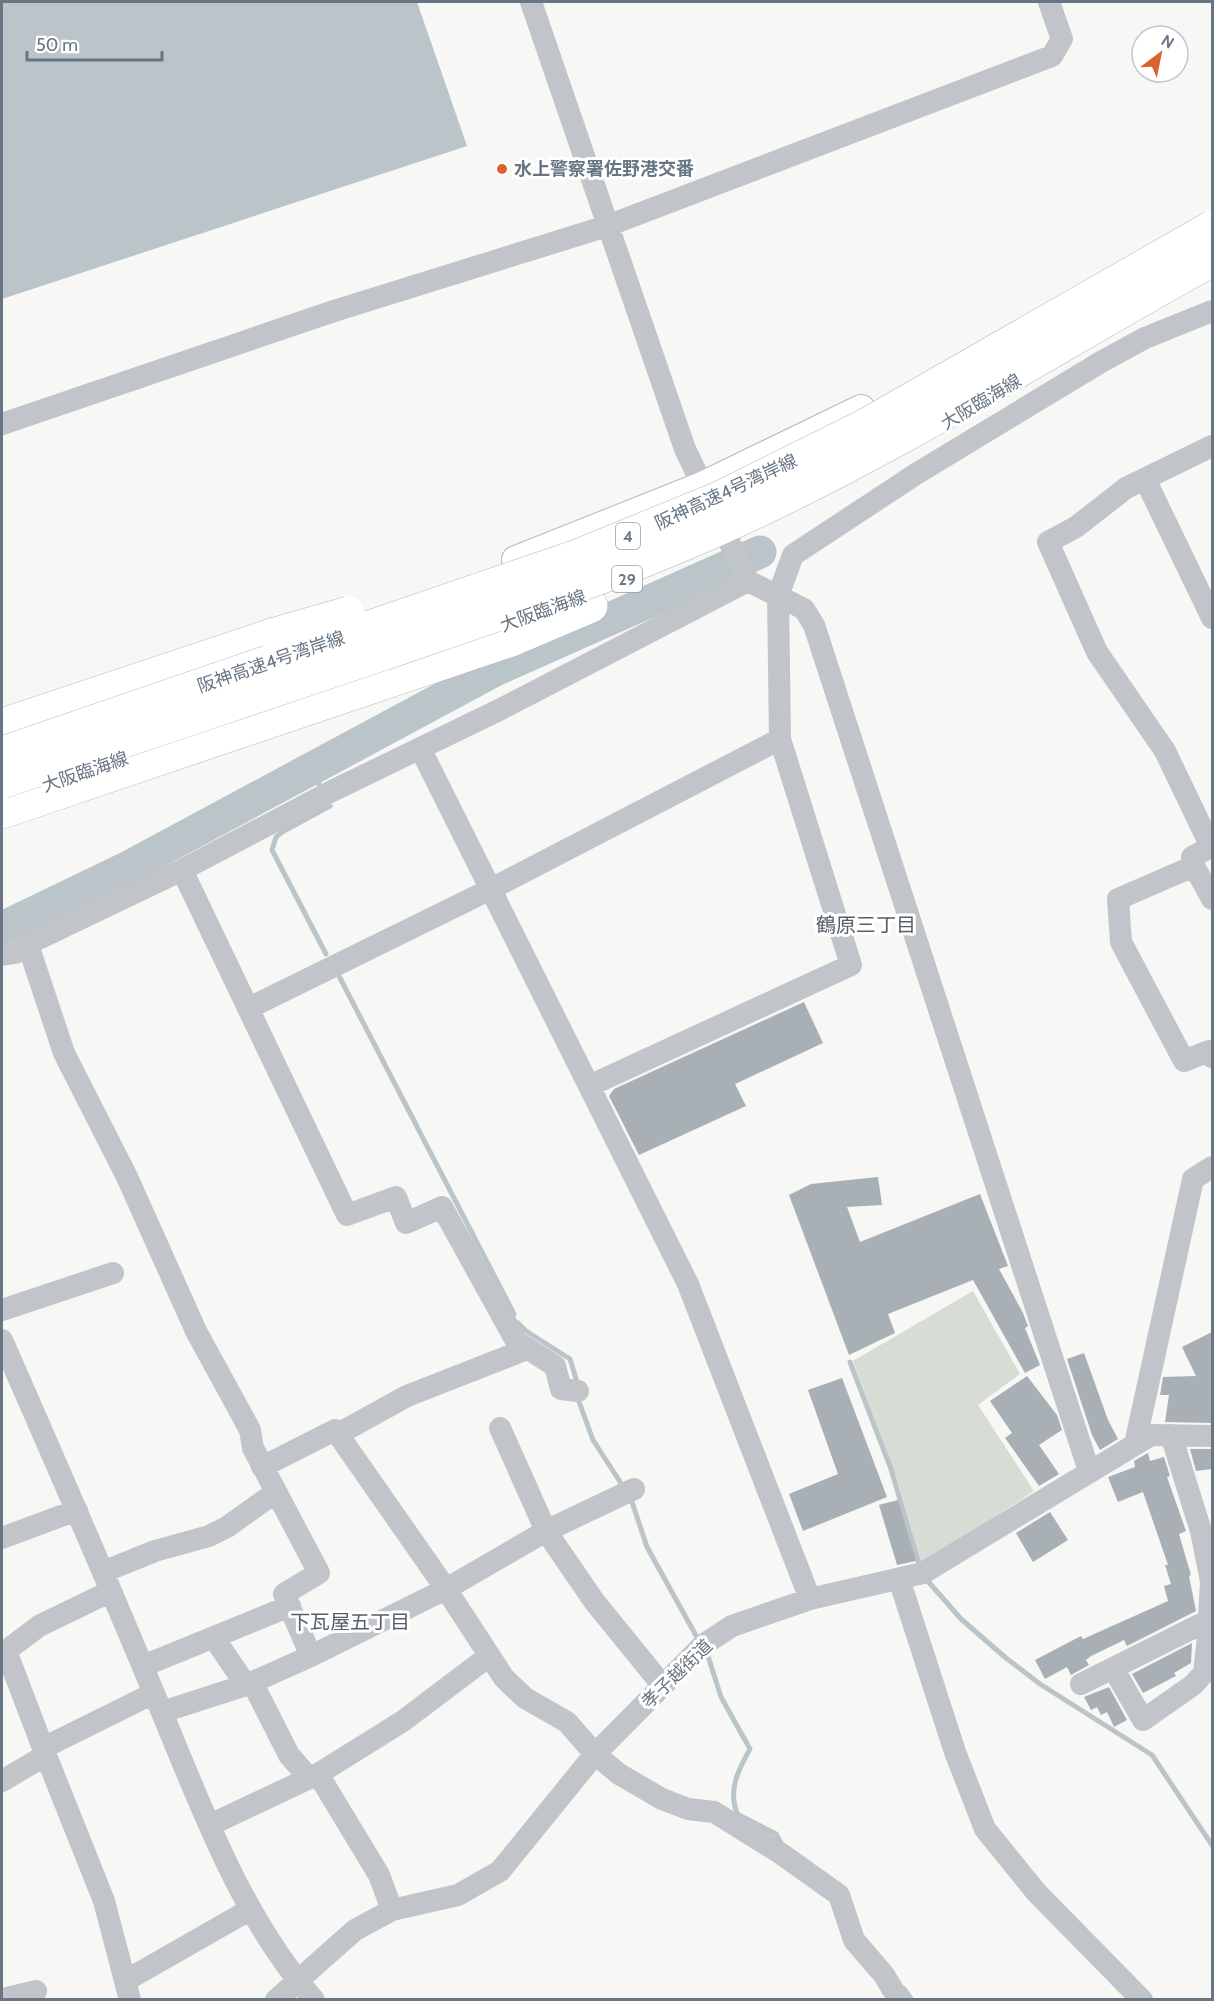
<svg xmlns="http://www.w3.org/2000/svg" width="1214" height="2001" viewBox="0 0 1214 2001" font-family="Cabin,'Noto Sans JP',sans-serif">
  <style>
    .green { fill: #d7dcd4 }
    .water { fill: #bac4c9 }
    .lines { fill: none; stroke-linecap: round; stroke-linejoin: round }
    .stream { stroke: #bac4c9; stroke-width: 5 }
    .river { stroke: #bac4c9; stroke-width: 33 }
    .building { fill: #a8afb5 }
    .major-casing { stroke: #b4b8bc; stroke-width: 30 }
    .highway-casing { stroke: #b4b7bb; stroke-width: 34 }
    .minor { stroke: #c1c4c8; stroke-width: 22 }
    .major { stroke: #fff; stroke-width: 28 }
    .highway { stroke: #fff; stroke-width: 33 }
    .highway-bridge-casing { stroke: #b4b7bb; stroke-width: 34; stroke-linecap: butt }
    .highway-bridge { stroke: #fff; stroke-width: 33 }
    .poi-dot { fill: #dc6130; stroke: #fff; stroke-width: 2 }
    .labels { text-anchor: middle; dominant-baseline: central; stroke-width: 6; stroke-linejoin: round; paint-order: stroke }
    .shield { fill: #fff; stroke: #959fa9; stroke-width: 1.5 }
    .shield-label { font-size: 16px; font-weight: bold; fill: #687684 }
    .poi-label { font-size: 18px; font-weight: bold; fill: #687684; stroke: #fff; text-anchor: start }
    .street-label { font-size: 18px; fill: #687684; stroke: #fff }
    .neighbourhood-label { font-size: 20px; fill: #55606a; stroke: #fff }
  </style>
  <rect width="100%" height="100%" fill="#f7f7f5"/>
  <path class="green" d="M 973,1291 L 1020,1374 L 978,1405 L 1034,1491 L 922,1565 L 897,1479 L 853,1361 Z"/>
  <path class="water" d="M 2,2 L 417,2 L 467,146 L 2,299 Z"/>
  <g class="lines">
    <path class="stream" d="M 311,769 L 321,788
      M 326,954 L 272,850 L 276,837 L 282,832 L 330,806
      M 339,976 L 514,1314
      M 518,1323 L 526,1331 L 570,1359 L 577,1382
      M 850,1362 L 891,1469 L 920,1567
      M 578,1399 L 593,1440 L 624,1488
      M 631,1499 L 647,1547 L 699,1641
      M 926,1579 L 961,1619 L 1006,1658 L 1040,1684 L 1152,1755 L 1212,1845
      M 708,1656 L 721,1697 L 750,1749 C 738,1770 728,1790 737,1814 L 776,1834 L 781,1843
      M 904,1989 L 912,2000"/>
    <path class="river" d="M 2,928 L 125,869 L 495,670 L 760,552"/>
  </g>
  <path class="building" d="M 804,1002 L 823,1043 L 735,1084 L 746,1106 L 639,1155 L 609,1096 L 614,1089 Z
    M 878,1177 L 882,1205 L 847,1207 L 860,1242 L 980,1194 L 1008,1266 L 999,1269 L 1023,1313 L 1028,1326 L 1025,1328 L 1040,1365 L 1025,1373 L 973,1280 L 888,1314 L 895,1333 L 849,1355 L 789,1195 L 811,1184 Z
    M 1212,1332 L 1212,1423 L 1165,1422 L 1169,1395 L 1160,1395 L 1163,1377 L 1196,1376 L 1182,1347 Z
    M 1084,1353 L 1108,1420 L 1118,1439 L 1100,1450 L 1092,1435 L 1067,1359 Z
    M 1027,1376 L 1057,1415 L 1062,1430 L 1039,1445 L 1059,1474 L 1039,1486 L 1005,1438 L 1012,1433 L 990,1401 Z
    M 842,1378 L 887,1497 L 803,1531 L 789,1494 L 838,1474 L 808,1390 Z
    M 1190,1449 L 1212,1449 L 1212,1469 L 1196,1471 Z
    M 1148,1453 L 1150,1461 L 1164,1457 L 1170,1476 L 1167,1477 L 1186,1531 L 1179,1534 L 1191,1575 L 1189,1576 L 1196,1611 L 1127,1646 L 1124,1640 L 1091,1656 L 1086,1660 L 1089,1665 L 1071,1675 L 1067,1667 L 1045,1679 L 1035,1660 L 1081,1636 L 1083,1639 L 1168,1601 L 1164,1586 L 1171,1584 L 1165,1565 L 1168,1565 L 1143,1492 L 1118,1502 L 1108,1477 L 1135,1467 L 1134,1461 Z
    M 898,1500 L 916,1561 L 897,1565 L 879,1505 Z
    M 1050,1512 L 1068,1540 L 1033,1562 L 1016,1533 Z
    M 1192,1643 L 1191,1663 L 1174,1673 L 1176,1676 L 1143,1693 L 1132,1674 Z
    M 1109,1687 L 1127,1720 L 1114,1727 L 1107,1712 L 1101,1715 L 1097,1707 L 1091,1710 L 1084,1697 Z"/>
  <g class="lines">
    <g class="major-casing">
      <path id="major" d="M 516,560 L 702,486 L 861,409"/>
    </g>
    <g class="highway-casing">
      <path id="highway" d="M 2,725 L 275,634
        M 2,812 L 511,640 L 591,606"/>
    </g>
    <path class="minor" d="M 531,2 L 685,449 L 748,581 L 804,609 L 814,625 L 1089,1471
      M 2,424 L 334,311 L 607,226 L 1052,56 L 1062,39 L 1049,2
      M 1212,446 L 1126,488 L 1076,527 L 1048,542 L 1097,652 L 1165,751 L 1211,847 L 1192,857 L 1194,866 L 1118,899 L 1121,942 L 1184,1061 L 1209,1051 L 1212,1057
      M 1146,481 L 1212,618
      M 420,748 L 688,1284 L 810,1599
      M 1194,866 L 1212,899
      M 182,870 L 347,1215 L 396,1197 L 406,1223 L 442,1207 L 516,1341 L 555,1366 L 561,1389 L 578,1391
      M 28,945 L 64,1053 L 127,1177 L 196,1331 L 250,1430 L 253,1448 L 319,1573 L 284,1594 L 311,1656
      M 2,955 L 15,953 L 38,939 L 182,870 L 332,791 L 497,711 L 748,581
      M 249,1008 L 491,889 L 780,739
      M 589,1086 L 851,965 L 780,739 L 778,596 L 793,555 L 916,474 L 1101,362 L 1145,338 L 1212,311
      M 2,1310 L 113,1273
      M 2,1340 C 53,1456 104,1573 153,1691 C 198,1797 237,1912 314,2000
      M 500,1428 L 546,1531 L 594,1601 L 663,1686
      M 338,1434 L 407,1396 L 527,1349
      M 1171,1435 L 1201,1531 L 1211,1581 L 1208,1637 L 1204,1673 L 1193,1685 L 1143,1720 L 1113,1668 L 1209,1620
      M 1135,1444 L 1193,1179 L 1212,1167
      M 262,1467 L 335,1430 L 446,1589 L 504,1678 L 525,1698 L 567,1722 L 595,1754 L 619,1774 L 662,1799 L 688,1809 L 714,1812 L 780,1853 L 839,1895 L 854,1940 L 884,1975 L 899,2000
      M 2,1538 L 77,1510
      M 103,1572 L 155,1551 L 209,1536 L 227,1527 L 276,1492
      M 899,1579 L 955,1752 L 985,1829 L 1036,1892 L 1142,2000
      M 214,1638 L 246,1685
      M 6,1651 L 43,1748
      M 2,1654 L 39,1626 L 111,1591
      M 143,1666 L 290,1606
      M 252,1682 L 289,1755 L 309,1778
      M 1081,1684 L 1113,1668
      M 162,1712 L 246,1685 L 311,1656 L 446,1589 L 546,1531 L 634,1489
      M 318,1774 L 379,1875 L 392,1910
      M 2,1781 L 46,1755
      M 210,1825 L 318,1774 L 403,1721 L 489,1656
      M 125,1981 L 251,1909
      M 2,1999 L 36,1991
      M 130,2000 L 104,1901 L 43,1748 L 154,1693
      M 276,2000 L 355,1930 L 392,1910 L 458,1895 L 500,1871 L 595,1754 L 703,1645 L 732,1626 L 810,1599 L 923,1573 L 1151,1435 L 1212,1436"/>
    <use href="#major" class="major"/>
    <use href="#highway" class="highway"/>
    <g class="highway-bridge-casing">
      <path id="highway-bridge" d="M 275,634 L 348,613
        M 2,753 L 577,556 L 719,498 L 864,426 L 1212,227
        M 2,782 C 128,740 254,697 380,655 C 499,614 619,575 734,522 C 900,446 1053,348 1212,260"/>
    </g>
    <use href="#highway-bridge" class="highway-bridge"/>
  </g>
  <circle class="poi-dot" cx="502" cy="169" r="6"/>
  <g class="labels">
    <g class="shield">
      <rect x="616" y="523" width="24" height="26" rx="4.5"/>
      <rect x="612" y="566" width="30" height="26" rx="4.5"/>
    </g>
    <g class="shield-label">
      <text x="628" y="536">4</text>
      <text x="627" y="579">29</text>
    </g>
    <g class="poi-label">
      <text x="514" y="169">水上警察署佐野港交番</text>
    </g>
    <g class="street-label">
      <text transform="translate(981 402) rotate(-31)">大阪臨海線</text>
      <text transform="translate(726 492) rotate(-25)">阪神高速4号湾岸線</text>
      <text transform="translate(543 611) rotate(-20)">大阪臨海線</text>
      <text transform="translate(271 662) rotate(-19)">阪神高速4号湾岸線</text>
      <text transform="translate(85 772) rotate(-19)">大阪臨海線</text>
      <text transform="translate(677 1674) rotate(-44)">孝子越街道</text>
    </g>
    <g class="neighbourhood-label">
      <text x="866" y="925">鶴原三丁目</text>
      <text x="350" y="1622">下瓦屋五丁目</text>
    </g>
  </g>
  <rect width="1214" height="2001" fill="none" stroke="#687684" stroke-width="6"/>
  <g transform="translate(1160 54) rotate(32)"><circle r="28" fill="#ffffff" stroke="#c3c8ce" stroke-width="1.5"/>
  <path d="M0-4.5L10 22L0 15L-10 22Z" fill="#dc6130"/>
  <text y="-9" font-size="16" font-weight="bold" text-anchor="middle" fill="#687684">N</text>
  </g>
  <path d="M27 51v9h135v-9" fill="none" stroke="#687684" stroke-width="3"/>
  <text x="36" y="51" font-size="18" fill="#687684" stroke="#ffffff" stroke-width="4.5" paint-order="stroke">50 m</text>
</svg>
